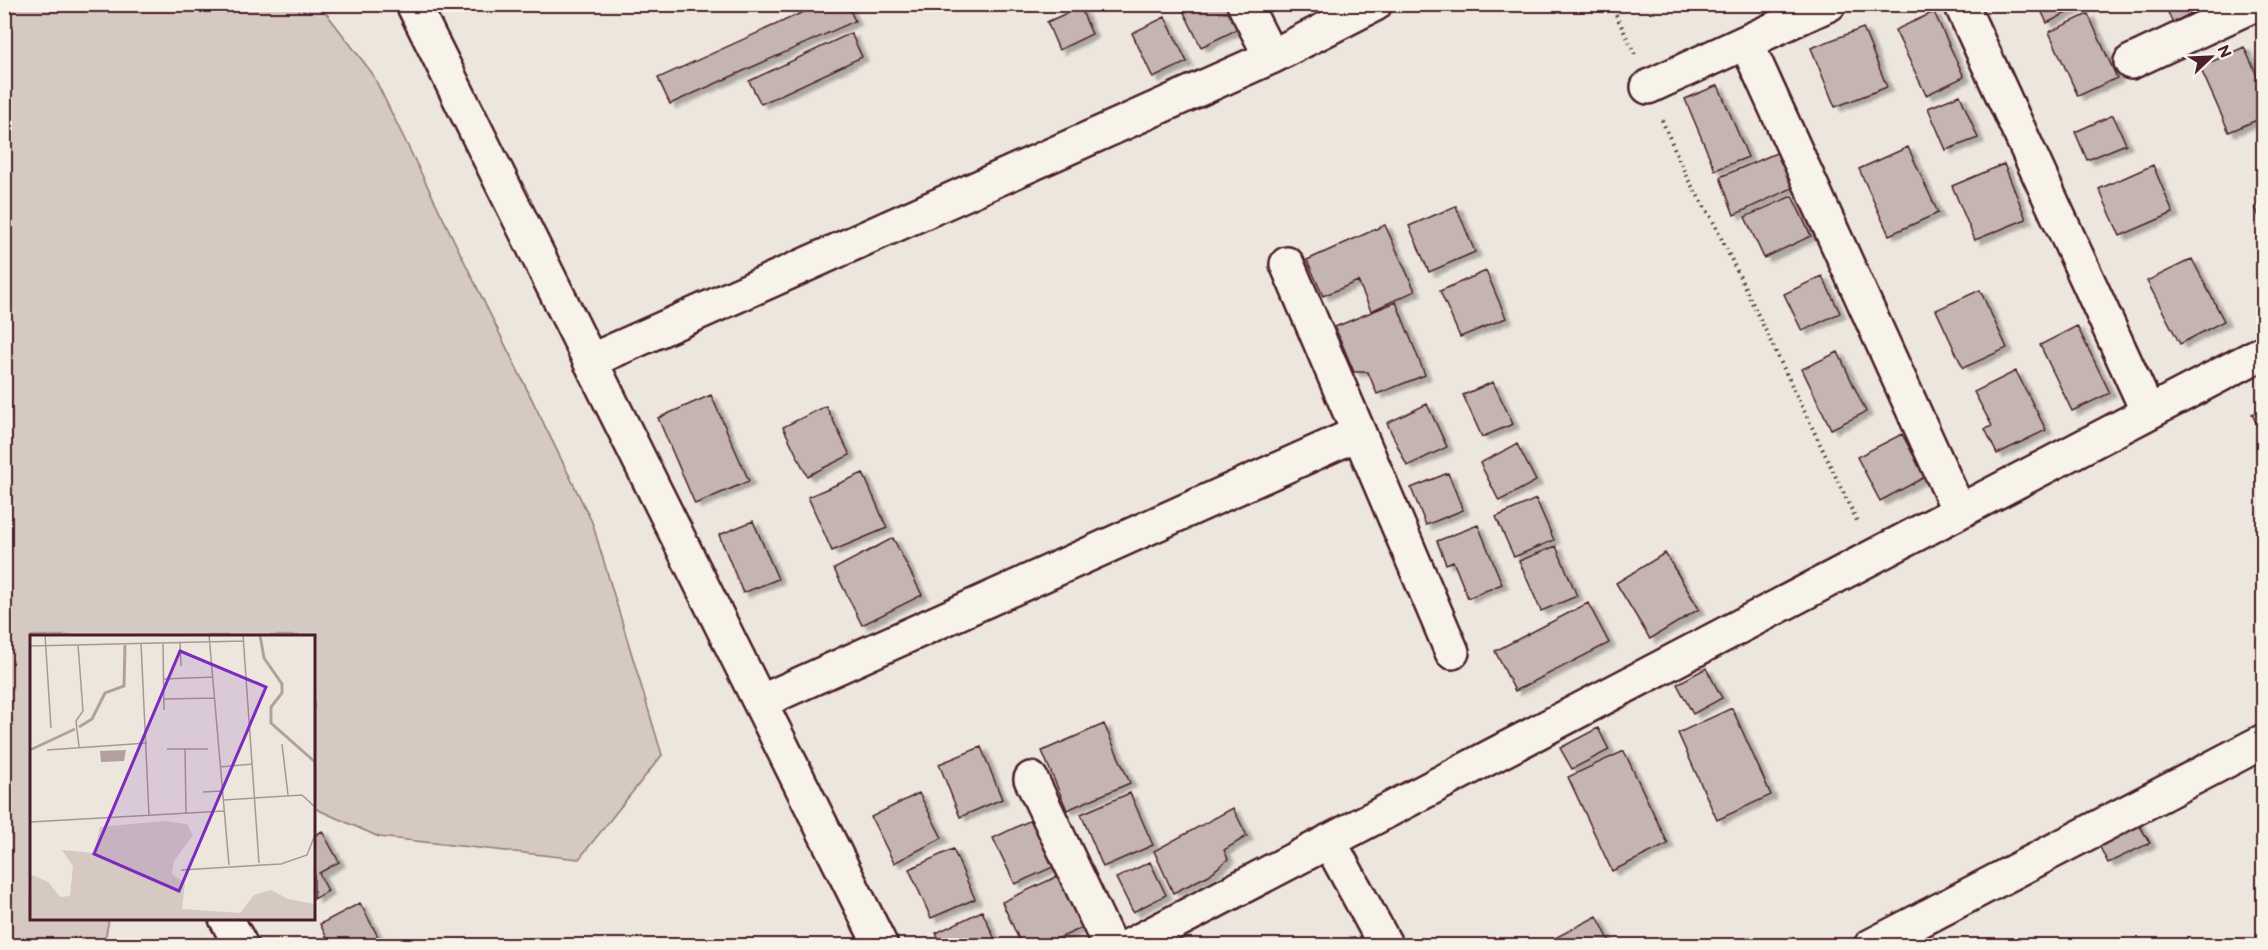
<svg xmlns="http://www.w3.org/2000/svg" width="2268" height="950" viewBox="0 0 2268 950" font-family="'Balsamiq Sans',sans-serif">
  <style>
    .green { fill: #d5c9c2; stroke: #907476; stroke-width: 1.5 }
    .building { fill: #c4b5b0; stroke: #4a1f2b; stroke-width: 1.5; filter: url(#shadow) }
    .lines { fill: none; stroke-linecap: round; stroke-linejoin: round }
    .minor-casing { stroke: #4a1f2b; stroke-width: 38 }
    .path { stroke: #4a1f2b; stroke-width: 4; stroke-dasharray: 1.5 4.5; stroke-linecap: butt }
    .minor { stroke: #f7f3e8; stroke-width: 33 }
    .inset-river { fill: none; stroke: #b39f9d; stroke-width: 3 }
    .inset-road { fill: none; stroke: #ab9696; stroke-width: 1.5 }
    .view { fill: #7b2cbf; fill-opacity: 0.15; stroke: #7b2cbf; stroke-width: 3 }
    .inset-edge { fill: none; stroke: #4a1f2b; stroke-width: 3 }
  </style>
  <defs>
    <filter id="shadow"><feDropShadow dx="6" dy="4" stdDeviation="1.5" flood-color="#0004"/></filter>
  </defs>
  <rect width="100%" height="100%" fill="#ece6dd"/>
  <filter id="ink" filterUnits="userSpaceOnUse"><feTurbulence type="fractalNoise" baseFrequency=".0167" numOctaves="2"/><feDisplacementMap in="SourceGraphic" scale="12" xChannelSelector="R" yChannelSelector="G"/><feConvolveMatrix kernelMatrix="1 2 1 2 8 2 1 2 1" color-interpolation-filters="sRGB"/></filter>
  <g filter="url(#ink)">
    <path class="green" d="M 5,4 L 320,5 L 372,73 L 592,522 L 662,755 L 579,859 L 379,837 L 314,808 L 314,636 L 32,636 L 32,918 L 109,919 L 104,945 L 5,945 Z"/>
    <path class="building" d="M 821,4 L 847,4 L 855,21 L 670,104 L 658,78 Z
      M 1180,4 L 1226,4 L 1238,29 L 1201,47 Z
      M 2038,4 L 2084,4 L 2047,23 Z
      M 2164,4 L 2208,4 L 2173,23 Z
      M 1080,7 L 1092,34 L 1059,50 L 1047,22 Z
      M 1934,12 L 1964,77 L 1926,95 L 1895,30 Z
      M 2088,14 L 2117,78 L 2078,96 L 2049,32 Z
      M 1165,17 L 1187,62 L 1153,78 L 1132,33 Z
      M 1863,28 L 1887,87 L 1835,107 L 1811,48 Z
      M 851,33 L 862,57 L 761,104 L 749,81 Z
      M 2244,47 L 2264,91 L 2264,117 L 2229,132 L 2200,67 Z
      M 1718,85 L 1748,157 L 1715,170 L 1685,99 Z
      M 1960,95 L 1978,138 L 1946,150 L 1928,108 Z
      M 2113,115 L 2126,144 L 2087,160 L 2075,132 Z
      M 1908,147 L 1938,213 L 1889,235 L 1859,169 Z
      M 1781,151 L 1794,187 L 1734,215 L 1720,177 Z
      M 2004,164 L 2026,219 L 1975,240 L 1952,186 Z
      M 2153,165 L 2173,213 L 2120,236 L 2099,189 Z
      M 1792,196 L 1811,236 L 1764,258 L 1745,217 Z
      M 2264,203 L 2264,228 L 2255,207 Z
      M 1456,206 L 1475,252 L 1429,272 L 1409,226 Z
      M 1385,225 L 1415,291 L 1371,311 L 1358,281 L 1323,296 L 1307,260 Z
      M 2192,259 L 2224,321 L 2180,344 L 2147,281 Z
      M 1486,271 L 1506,318 L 1460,337 L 1440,291 Z
      M 1822,276 L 1840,313 L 1802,331 L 1784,294 Z
      M 1980,290 L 2007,348 L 1963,368 L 1936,310 Z
      M 1396,302 L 1425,375 L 1377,394 L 1368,372 L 1354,372 L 1335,327 Z
      M 2077,326 L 2110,393 L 2072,411 L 2040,345 Z
      M 1838,352 L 1866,412 L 1831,429 L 1802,369 Z
      M 2016,371 L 2046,430 L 1997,454 L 1985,429 L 1992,426 L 1974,392 Z
      M 1493,382 L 1513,424 L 1482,437 L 1463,395 Z
      M 711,395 L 749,481 L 695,504 L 658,418 Z
      M 1427,404 L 1447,447 L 1407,466 L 1387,423 Z
      M 826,406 L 850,455 L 807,476 L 783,427 Z
      M 2264,409 L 2264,440 L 2252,414 Z
      M 1902,434 L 1925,477 L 1880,501 L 1857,457 Z
      M 1517,444 L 1536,481 L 1499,501 L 1480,463 Z
      M 863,473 L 887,528 L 832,551 L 808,497 Z
      M 1448,473 L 1463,510 L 1426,525 L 1411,488 Z
      M 1536,499 L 1554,540 L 1514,557 L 1496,517 Z
      M 753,521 L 778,579 L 743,593 L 719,535 Z
      M 1478,525 L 1502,584 L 1468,598 L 1453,561 L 1446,564 L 1437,541 Z
      M 893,538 L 922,595 L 862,625 L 834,569 Z
      M 1556,546 L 1577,596 L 1541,611 L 1519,561 Z
      M 1665,553 L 1699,609 L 1650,639 L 1616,583 Z
      M 1588,603 L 1609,643 L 1515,691 L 1495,651 Z
      M 1706,668 L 1722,698 L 1693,714 L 1677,684 Z
      M 1732,708 L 1771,795 L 1717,820 L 1678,733 Z
      M 1104,724 L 1130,783 L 1067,810 L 1042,751 Z
      M 1598,728 L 1609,750 L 1572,769 L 1560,748 Z
      M 981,747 L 1002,799 L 960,817 L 939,764 Z
      M 1624,751 L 1668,844 L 1612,871 L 1568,777 Z
      M 919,793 L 942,838 L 894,863 L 871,817 Z
      M 1130,793 L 1153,845 L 1103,867 L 1081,814 Z
      M 1233,808 L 1247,836 L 1224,850 L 1228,859 L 1209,875 L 1173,893 L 1154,851 Z
      M 2135,818 L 2150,843 L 2108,863 L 2096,839 Z
      M 1031,820 L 1053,867 L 1015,884 L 993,838 Z
      M 322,831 L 339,862 L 319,873 L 328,891 L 314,899 L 314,836 Z
      M 953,849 L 975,899 L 931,918 L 909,869 Z
      M 1150,862 L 1166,895 L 1133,912 L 1116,878 Z
      M 1058,876 L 1082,928 L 1041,946 L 1022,946 L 1002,902 Z
      M 360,903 L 383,946 L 331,946 L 320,924 Z
      M 982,911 L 998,946 L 942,946 L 936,933 Z
      M 1597,916 L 1612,946 L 1557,946 L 1553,939 Z"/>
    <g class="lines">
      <g class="minor-casing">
        <path id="minor" d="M 413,4 L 881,946
          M 1244,4 L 1271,57
          M 1961,4 L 2148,412
          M 1746,42 L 1959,511
          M 2131,62 L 2255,4
          M 1648,87 L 1829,4
          M 1287,264 L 1452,652
          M 590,361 L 1271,57 L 1375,4
          M 760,702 L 1359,433
          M 1031,779 L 1110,946
          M 1329,841 L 1386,946
          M 226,918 L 241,946
          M 1129,946 L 2264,352
          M 1871,946 L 2264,741"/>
      </g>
      <path class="path" d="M 1611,4 L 1635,55
        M 1662,120 L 1687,178 L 1712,219 L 1858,523"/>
      <use href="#minor" class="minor"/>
    </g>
  </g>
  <g transform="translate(30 635)">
    <rect width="285" height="285" fill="#ece6dd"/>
    <path d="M 133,186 L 157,189 L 163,200 L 144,226 L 142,239 L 155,248 L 152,274 L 210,278 L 224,260 L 241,255 L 258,264 L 284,269 L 285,285 L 0,285 L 0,239 L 18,247 L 30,262 L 40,261 L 43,231 L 32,215 L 64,218 L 70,192 Z" fill="#d5c9c2"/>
    <path d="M 96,115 L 94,126 L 71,127 L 70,116 Z" fill="#b39f9d"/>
    <path class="inset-river" d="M 230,0 L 234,23 L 252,49 L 252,58 L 241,72 L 241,88 L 285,127M 49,92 L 62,84 L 75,58 L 94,51 L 95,10M 0,115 L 45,94"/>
    <path class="inset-road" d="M 15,0 L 21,93M 179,0 L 199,230M 213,0 L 229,228M 150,7 L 151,31M 111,8 L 119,180M 133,8 L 134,75M 48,10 L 53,76 L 46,86 L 49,112M 0,11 L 214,6M 134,44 L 183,42M 134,64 L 184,63M 252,109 L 258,160M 137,114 L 178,114M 155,114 L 156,178M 17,115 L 117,108M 190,132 L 223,129M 173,157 L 192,156M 193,165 L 272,160 L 285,172M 0,187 L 194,176M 151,235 L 251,229 L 277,220 L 285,200"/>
    <path class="view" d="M 150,16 L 236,52 L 149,256 L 64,219 Z"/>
    <rect width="285" height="285" class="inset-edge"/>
  </g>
  <rect width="2268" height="950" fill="none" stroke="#f7f3e8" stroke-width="24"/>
  <rect x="12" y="12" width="2244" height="926" fill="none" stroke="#4a1f2b" stroke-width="2" filter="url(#ink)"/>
  <g transform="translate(2211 57) rotate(67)" stroke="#f7f3e8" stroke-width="4.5" paint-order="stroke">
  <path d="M0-4.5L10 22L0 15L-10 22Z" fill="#4a1f2b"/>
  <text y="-9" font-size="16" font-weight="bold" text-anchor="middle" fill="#4a1f2b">N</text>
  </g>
</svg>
